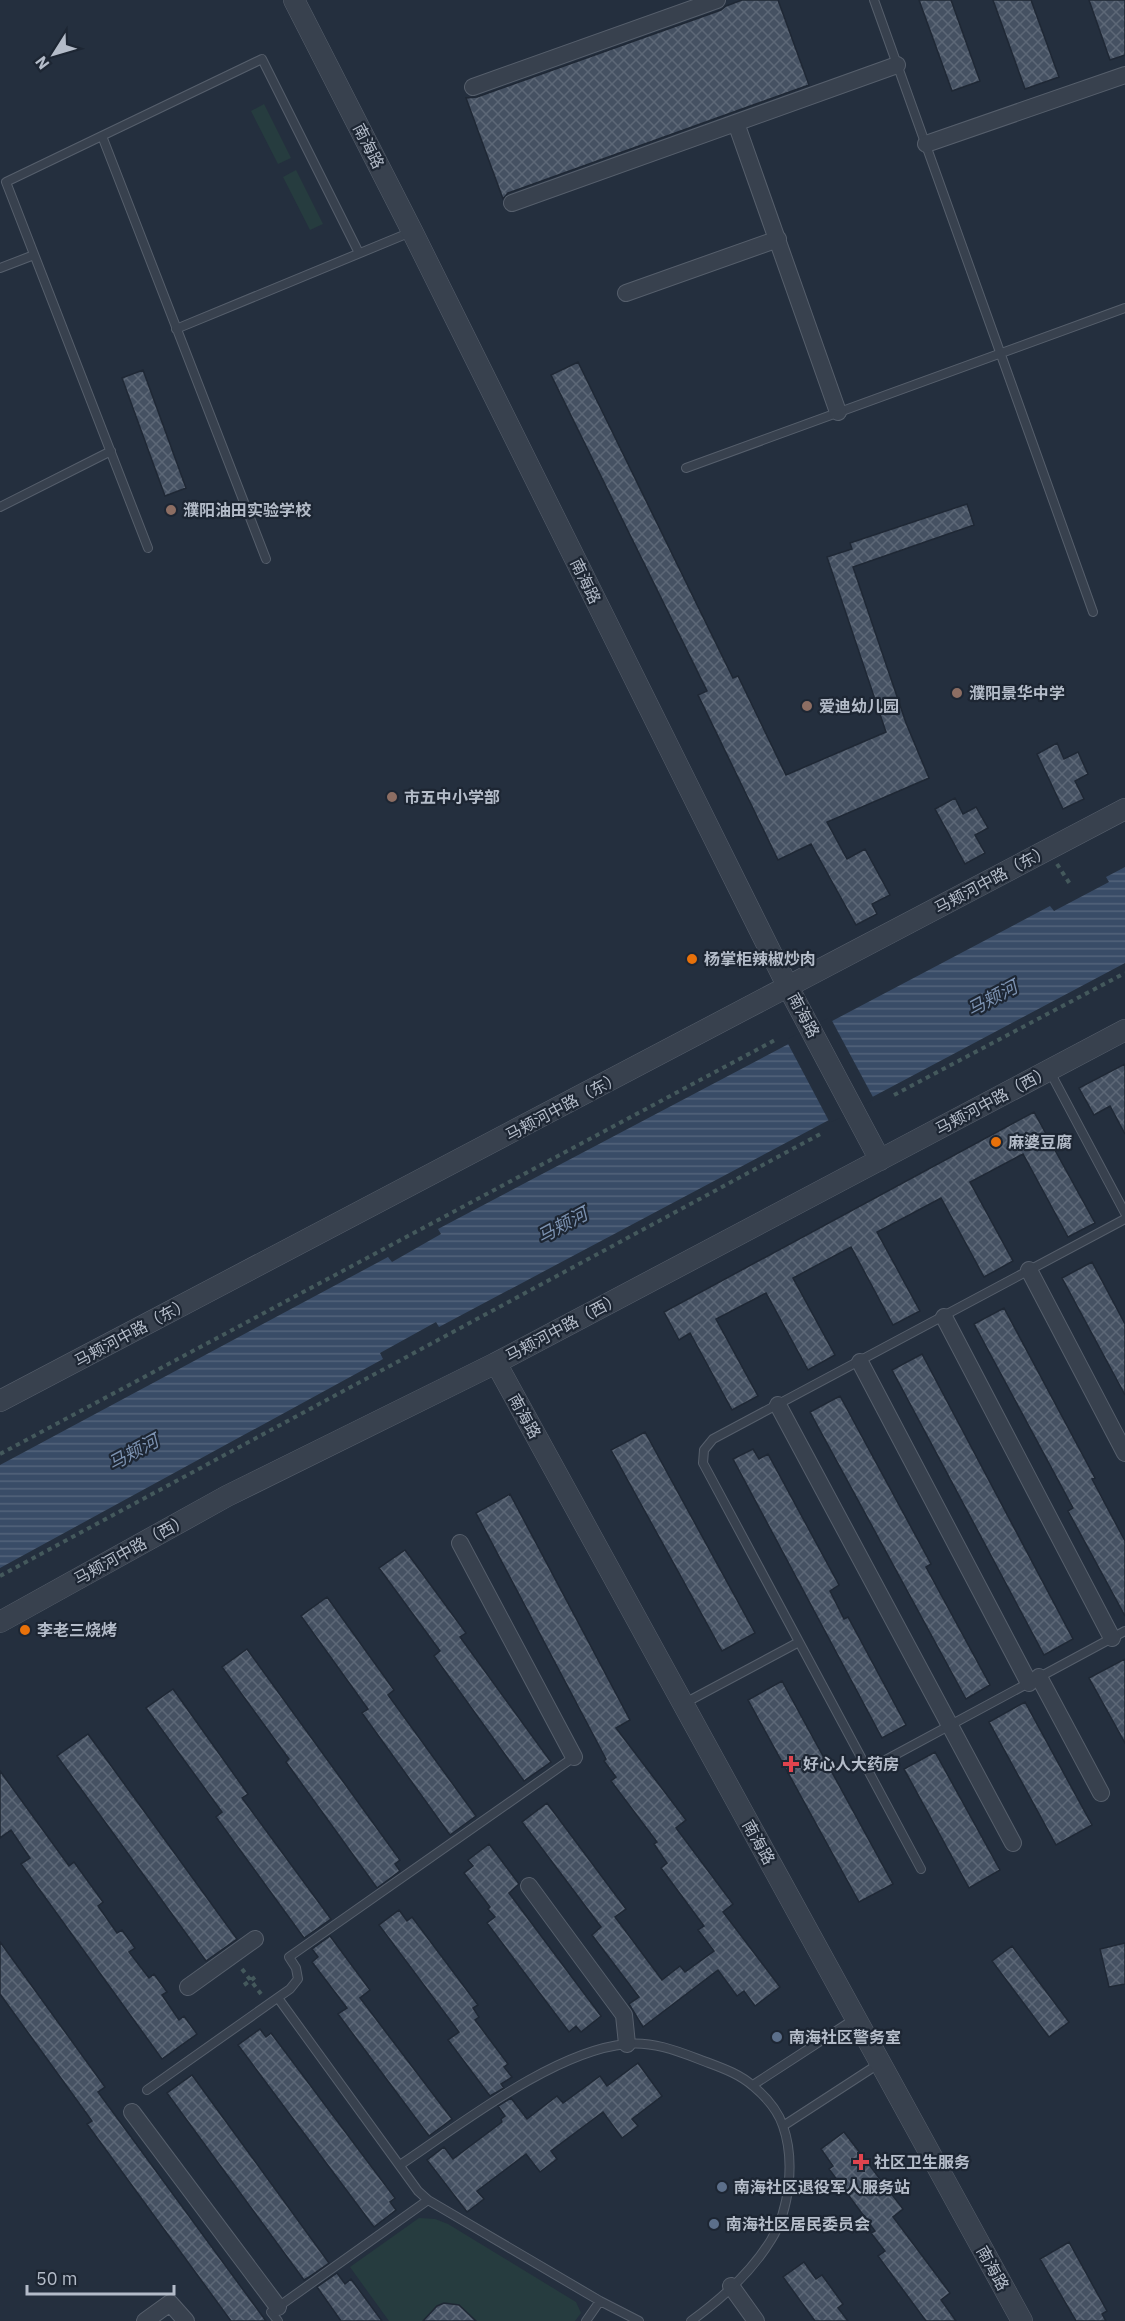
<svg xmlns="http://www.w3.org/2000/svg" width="1125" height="2321" viewBox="0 0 1125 2321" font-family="'IBM Plex Sans','Noto Sans SC',sans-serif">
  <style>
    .grass { fill: #263c3f }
    .water { fill: url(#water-rules) }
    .pier { fill: #242f3e }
    .building { fill: url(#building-cross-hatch); stroke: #1f2835; stroke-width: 1.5 }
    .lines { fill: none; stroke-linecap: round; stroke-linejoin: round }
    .service-casing { stroke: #565f6c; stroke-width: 10 }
    .minor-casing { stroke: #565f6c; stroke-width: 18 }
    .tertiary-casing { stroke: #565f6c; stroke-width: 22 }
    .path { stroke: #44595c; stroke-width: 4; stroke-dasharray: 4.5 4.5; stroke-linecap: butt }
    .service { stroke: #38414e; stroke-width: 8 }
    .minor { stroke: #38414e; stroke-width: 16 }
    .tertiary { stroke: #38414e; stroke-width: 21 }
    .education-dot { fill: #8d6e63; stroke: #1d2633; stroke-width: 2 }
    .food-dot { fill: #e8710a; stroke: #1d2633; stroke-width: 2 }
    .health-dot { fill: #e0444e; stroke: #1d2633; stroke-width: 2 }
    .service-dot { fill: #5c6f8a; stroke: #1d2633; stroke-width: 2 }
    .labels { text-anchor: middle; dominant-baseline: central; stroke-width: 4.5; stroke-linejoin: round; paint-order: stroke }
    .street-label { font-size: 16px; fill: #b4bcc9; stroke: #1d2633 }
    .poi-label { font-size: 16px; font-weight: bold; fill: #b4bcc9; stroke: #1d2633; text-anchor: start }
    .water-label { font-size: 18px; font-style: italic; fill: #7c92b1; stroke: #1d2633 }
  </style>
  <defs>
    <pattern id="water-rules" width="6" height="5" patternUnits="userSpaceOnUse" patternTransform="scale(1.5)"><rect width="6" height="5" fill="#394c67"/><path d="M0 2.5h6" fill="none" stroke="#53647b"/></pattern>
    <pattern id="building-cross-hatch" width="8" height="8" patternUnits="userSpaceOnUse" patternTransform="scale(1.5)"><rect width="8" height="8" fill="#455162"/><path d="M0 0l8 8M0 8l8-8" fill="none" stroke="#5d6877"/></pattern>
  </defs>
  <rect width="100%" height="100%" fill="#242f3e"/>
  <path class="grass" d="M 264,104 L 291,158 L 278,164 L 251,111 Z
    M 296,170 L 323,224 L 310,230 L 283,177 Z
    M 419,2218 L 435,2219 L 448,2224 L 576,2302 L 581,2313 L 575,2321 L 389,2321 L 350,2267 Z"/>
  <path class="water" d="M 1125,867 L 1125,963 L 439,1327 L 436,1322 L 380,1353 L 383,1359 L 0,1568 L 0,1465 L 388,1257 L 392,1262 L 441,1234 L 438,1229 L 1050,906 L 1054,911 L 1109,882 L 1106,877 Z"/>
  <path class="pier" d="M 830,1017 L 874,1099 L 830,1123 L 786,1040 Z"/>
  <path class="building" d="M 742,0 L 778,0 L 809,85 L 508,193 L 503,199 L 466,98 L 477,97 L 721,10 L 726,6 Z
    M 919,0 L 951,0 L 980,81 L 952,91 Z
    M 993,0 L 1031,0 L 1059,77 L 1025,89 Z
    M 1089,0 L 1125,0 L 1125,55 L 1110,60 Z
    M 578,362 L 733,678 L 738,676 L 786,775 L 886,732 L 827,557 L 852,549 L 850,543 L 967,504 L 974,525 L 853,567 L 906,723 L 929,778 L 827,822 L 847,859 L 865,849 L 890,895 L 872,904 L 877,914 L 856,925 L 811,844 L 778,860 L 698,695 L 707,691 L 551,375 Z
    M 143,370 L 186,488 L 165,496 L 122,378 Z
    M 1057,743 L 1064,759 L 1078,752 L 1088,774 L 1075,781 L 1084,799 L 1063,809 L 1037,754 Z
    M 955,798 L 963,814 L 976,807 L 988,828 L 975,835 L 985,853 L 965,864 L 935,809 Z
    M 1125,1064 L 1125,1134 L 1110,1106 L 1094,1115 L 1079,1088 Z
    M 1034,1112 L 1095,1223 L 1068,1237 L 1023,1154 L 970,1182 L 1013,1261 L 984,1277 L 941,1198 L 877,1232 L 920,1311 L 893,1325 L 851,1247 L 793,1278 L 835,1355 L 808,1370 L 766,1293 L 716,1319 L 758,1396 L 732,1410 L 690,1333 L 679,1340 L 664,1312 Z
    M 1092,1262 L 1125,1324 L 1125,1395 L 1062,1278 Z
    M 1004,1308 L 1095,1478 L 1092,1479 L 1125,1541 L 1125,1616 L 1068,1511 L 1073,1508 L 974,1324 Z
    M 922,1354 L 1073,1639 L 1044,1655 L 892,1370 Z
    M 840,1396 L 931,1564 L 926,1567 L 990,1685 L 966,1699 L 810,1412 Z
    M 645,1432 L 755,1633 L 722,1651 L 611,1450 Z
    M 753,1449 L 759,1459 L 768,1454 L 839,1585 L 830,1591 L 844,1619 L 848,1617 L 906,1725 L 882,1738 L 733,1459 Z
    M 510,1494 L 630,1720 L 616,1728 L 686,1820 L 676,1828 L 733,1904 L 723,1912 L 780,1987 L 755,2006 L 744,1991 L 737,1996 L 718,1970 L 643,2027 L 629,2004 L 639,1997 L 592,1935 L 601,1927 L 522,1822 L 547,1803 L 626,1909 L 615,1917 L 662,1980 L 680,1966 L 685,1972 L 714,1951 L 698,1930 L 704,1926 L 661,1868 L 667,1863 L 654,1844 L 657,1842 L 611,1781 L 616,1777 L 604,1761 L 606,1759 L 476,1513 Z
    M 405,1550 L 466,1633 L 460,1637 L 551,1762 L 524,1781 L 434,1656 L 440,1651 L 379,1568 Z
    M 327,1597 L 394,1690 L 388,1695 L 476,1816 L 450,1835 L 362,1713 L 368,1709 L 301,1616 Z
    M 247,1649 L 400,1860 L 395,1864 L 400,1871 L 377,1888 L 286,1762 L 289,1759 L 222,1667 Z
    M 1125,1659 L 1125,1743 L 1089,1678 Z
    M 782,1681 L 893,1884 L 859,1902 L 748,1700 Z
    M 173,1689 L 248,1794 L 242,1798 L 331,1919 L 304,1938 L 216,1817 L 222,1812 L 146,1708 Z
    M 1025,1702 L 1092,1825 L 1056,1845 L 989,1722 Z
    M 88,1734 L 237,1939 L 206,1961 L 57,1756 Z
    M 935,1752 L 1000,1870 L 969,1888 L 904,1769 Z
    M 0,1771 L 69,1866 L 74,1862 L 103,1902 L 98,1906 L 117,1933 L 122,1930 L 135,1948 L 129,1952 L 149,1978 L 154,1974 L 167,1992 L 162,1995 L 179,2020 L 184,2016 L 197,2034 L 162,2059 L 21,1864 L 30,1858 L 11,1830 L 0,1838 Z
    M 489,1844 L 519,1884 L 509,1893 L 601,2016 L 581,2032 L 576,2026 L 569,2032 L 487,1923 L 495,1917 L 488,1909 L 490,1907 L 464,1873 L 473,1866 L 468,1860 Z
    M 399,1910 L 407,1921 L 412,1917 L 478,2005 L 473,2008 L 479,2017 L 475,2020 L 508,2064 L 504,2067 L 512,2077 L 501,2084 L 504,2088 L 490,2096 L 448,2040 L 459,2032 L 379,1925 Z
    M 330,1936 L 370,1990 L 360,1998 L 452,2119 L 429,2136 L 338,2014 L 347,2008 L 312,1962 L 318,1957 L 312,1949 Z
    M 0,1942 L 105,2087 L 98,2092 L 266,2321 L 231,2321 L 87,2124 L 92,2121 L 0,1994 Z
    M 1125,1943 L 1125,1984 L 1109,1987 L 1100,1949 Z
    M 1012,1946 L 1069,2022 L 1049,2037 L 992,1961 Z
    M 260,2029 L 266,2037 L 271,2033 L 395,2198 L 390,2202 L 396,2210 L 374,2227 L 238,2045 Z
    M 638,2063 L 662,2096 L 632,2119 L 638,2126 L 622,2138 L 603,2112 L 551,2151 L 557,2159 L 540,2172 L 526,2154 L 477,2191 L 484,2199 L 467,2212 L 427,2160 L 444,2147 L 453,2159 L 502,2122 L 501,2119 L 505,2116 L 498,2106 L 511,2098 L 527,2119 L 557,2096 L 563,2103 L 600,2076 L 607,2086 Z
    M 192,2075 L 329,2263 L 309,2277 L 304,2280 L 167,2093 Z
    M 844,2132 L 903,2209 L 893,2217 L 950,2293 L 941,2300 L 956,2321 L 926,2321 L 878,2256 L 885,2251 L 871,2233 L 875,2231 L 829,2169 L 833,2166 L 821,2149 Z
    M 1069,2242 L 1107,2311 L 1102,2314 L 1106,2321 L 1076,2321 L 1040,2259 Z
    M 804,2262 L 816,2279 L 822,2275 L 843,2304 L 838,2308 L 848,2321 L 815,2321 L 783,2277 Z
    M 337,2273 L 345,2284 L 351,2279 L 382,2321 L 341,2321 L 317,2287 Z
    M 444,2303 L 459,2305 L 476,2321 L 423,2321 L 437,2306 Z"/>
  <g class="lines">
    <g class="service-casing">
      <path id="service" d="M 874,0 L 1093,612
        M 102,136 L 266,559
        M 0,268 L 34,255
        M 176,329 L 411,232
        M 686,468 L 1125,308
        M 0,507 L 111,451
        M 148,548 L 6,182 L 262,59 L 359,253
        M 1049,1070 L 1125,1213
        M 683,1704 L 799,1642
        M 867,1770 L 1125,1631
        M 921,1869 L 703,1463 L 704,1450 L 713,1439 L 1125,1219
        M 278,1998 L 418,2191 L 428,2200 L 600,2301 L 639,2321
        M 753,2085 L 856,2018
        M 147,2090 L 290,1989 L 298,1979 L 296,1968 L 289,1957 L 574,1757
        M 783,2126 L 880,2063
        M 400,2165 C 460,2125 554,2051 626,2044 C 656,2041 682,2053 709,2063 C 725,2069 741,2075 753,2086 C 765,2096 778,2111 783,2126 C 795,2160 790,2209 771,2240 C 752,2271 720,2300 691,2321
        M 278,2321 L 271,2312 L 428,2200
        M 586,2321 L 600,2301"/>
    </g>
    <g class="minor-casing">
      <path id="minor" d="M 473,87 L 717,0
        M 736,123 L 838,412
        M 926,144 L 1125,75
        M 512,203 L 897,65
        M 626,293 L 778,239
        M 1029,1270 L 1125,1453
        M 944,1317 L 1112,1638
        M 860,1362 L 1029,1683
        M 778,1405 L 1013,1843
        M 460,1543 L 574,1757
        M 1039,1677 L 1101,1793
        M 529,1886 L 624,2015 L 627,2044
        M 188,1987 L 255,1939
        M 132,2112 L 278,2307
        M 731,2286 L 756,2321
        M 145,2321 L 170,2303 L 186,2321"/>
    </g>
    <g class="tertiary-casing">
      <path id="tertiary" d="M 294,0 L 412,231 L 788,987 L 880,1160
        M 496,1363 L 1022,2321
        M 0,1401 L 1125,809
        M 0,1622 L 227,1496 L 496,1363 L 1125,1030"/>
    </g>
    <path class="path" d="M 1057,864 L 1070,884
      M 894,1095 L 1125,973
      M 0,1454 L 775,1040
      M 0,1576 L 824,1132
      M 242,1969 L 261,1994
      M 244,1985 L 258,1975"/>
    <use href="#service" class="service"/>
    <use href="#minor" class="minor"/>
    <use href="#tertiary" class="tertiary"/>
  </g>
  <g class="education-dot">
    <circle cx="171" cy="510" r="6"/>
    <circle cx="957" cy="693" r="6"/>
    <circle cx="807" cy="706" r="6"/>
    <circle cx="392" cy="797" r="6"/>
  </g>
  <g class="food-dot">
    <circle cx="692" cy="959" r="6"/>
    <circle cx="996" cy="1142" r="6"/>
    <circle cx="25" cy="1630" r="6"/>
  </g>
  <g class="health-dot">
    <path d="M788 1755h6v6h6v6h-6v6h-6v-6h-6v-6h6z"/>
    <path d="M858 2153h6v6h6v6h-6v6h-6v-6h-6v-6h6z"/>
  </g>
  <g class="service-dot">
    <circle cx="777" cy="2037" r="6"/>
    <circle cx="722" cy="2187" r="6"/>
    <circle cx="714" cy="2224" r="6"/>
  </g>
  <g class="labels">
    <g class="street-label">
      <text transform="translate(369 146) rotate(63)">南海路</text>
      <text transform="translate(586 581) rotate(64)">南海路</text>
      <text transform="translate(992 879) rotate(-28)">马颊河中路（东）</text>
      <text transform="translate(804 1015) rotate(62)">南海路</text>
      <text transform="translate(993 1100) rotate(-28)">马颊河中路（西）</text>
      <text transform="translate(563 1106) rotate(-28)">马颊河中路（东）</text>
      <text transform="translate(563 1327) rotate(-28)">马颊河中路（西）</text>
      <text transform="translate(132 1332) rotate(-28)">马颊河中路（东）</text>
      <text transform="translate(525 1416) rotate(61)">南海路</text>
      <text transform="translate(131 1549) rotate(-29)">马颊河中路（西）</text>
      <text transform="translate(759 1842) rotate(61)">南海路</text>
      <text transform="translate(993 2268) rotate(61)">南海路</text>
    </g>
    <g class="poi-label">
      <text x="183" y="510">濮阳油田实验学校</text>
      <text x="969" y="693">濮阳景华中学</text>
      <text x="819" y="706">爱迪幼儿园</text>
      <text x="404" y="797">市五中小学部</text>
      <text x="704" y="959">杨掌柜辣椒炒肉</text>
      <text x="1008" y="1142">麻婆豆腐</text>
      <text x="37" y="1630">李老三烧烤</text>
      <text x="803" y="1764">好心人大药房</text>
      <text x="789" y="2037">南海社区警务室</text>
      <text x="874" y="2162">社区卫生服务</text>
      <text x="734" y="2187">南海社区退役军人服务站</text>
      <text x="726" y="2224">南海社区居民委员会</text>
    </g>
    <g class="water-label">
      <text transform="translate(992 998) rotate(-28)">马颊河</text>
      <text transform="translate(562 1225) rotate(-28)">马颊河</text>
      <text transform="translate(133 1452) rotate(-28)">马颊河</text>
    </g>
  </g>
  <g transform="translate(54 54) rotate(233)" stroke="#1d2633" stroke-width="4.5" paint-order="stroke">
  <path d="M0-4.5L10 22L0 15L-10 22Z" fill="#b4bcc9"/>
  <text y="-9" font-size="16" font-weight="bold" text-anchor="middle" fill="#b4bcc9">N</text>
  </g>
  <path d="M27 2285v9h147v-9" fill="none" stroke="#b4bcc9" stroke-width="3"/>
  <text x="36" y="2285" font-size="18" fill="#b4bcc9" stroke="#1d2633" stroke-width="4.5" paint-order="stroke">50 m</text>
</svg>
